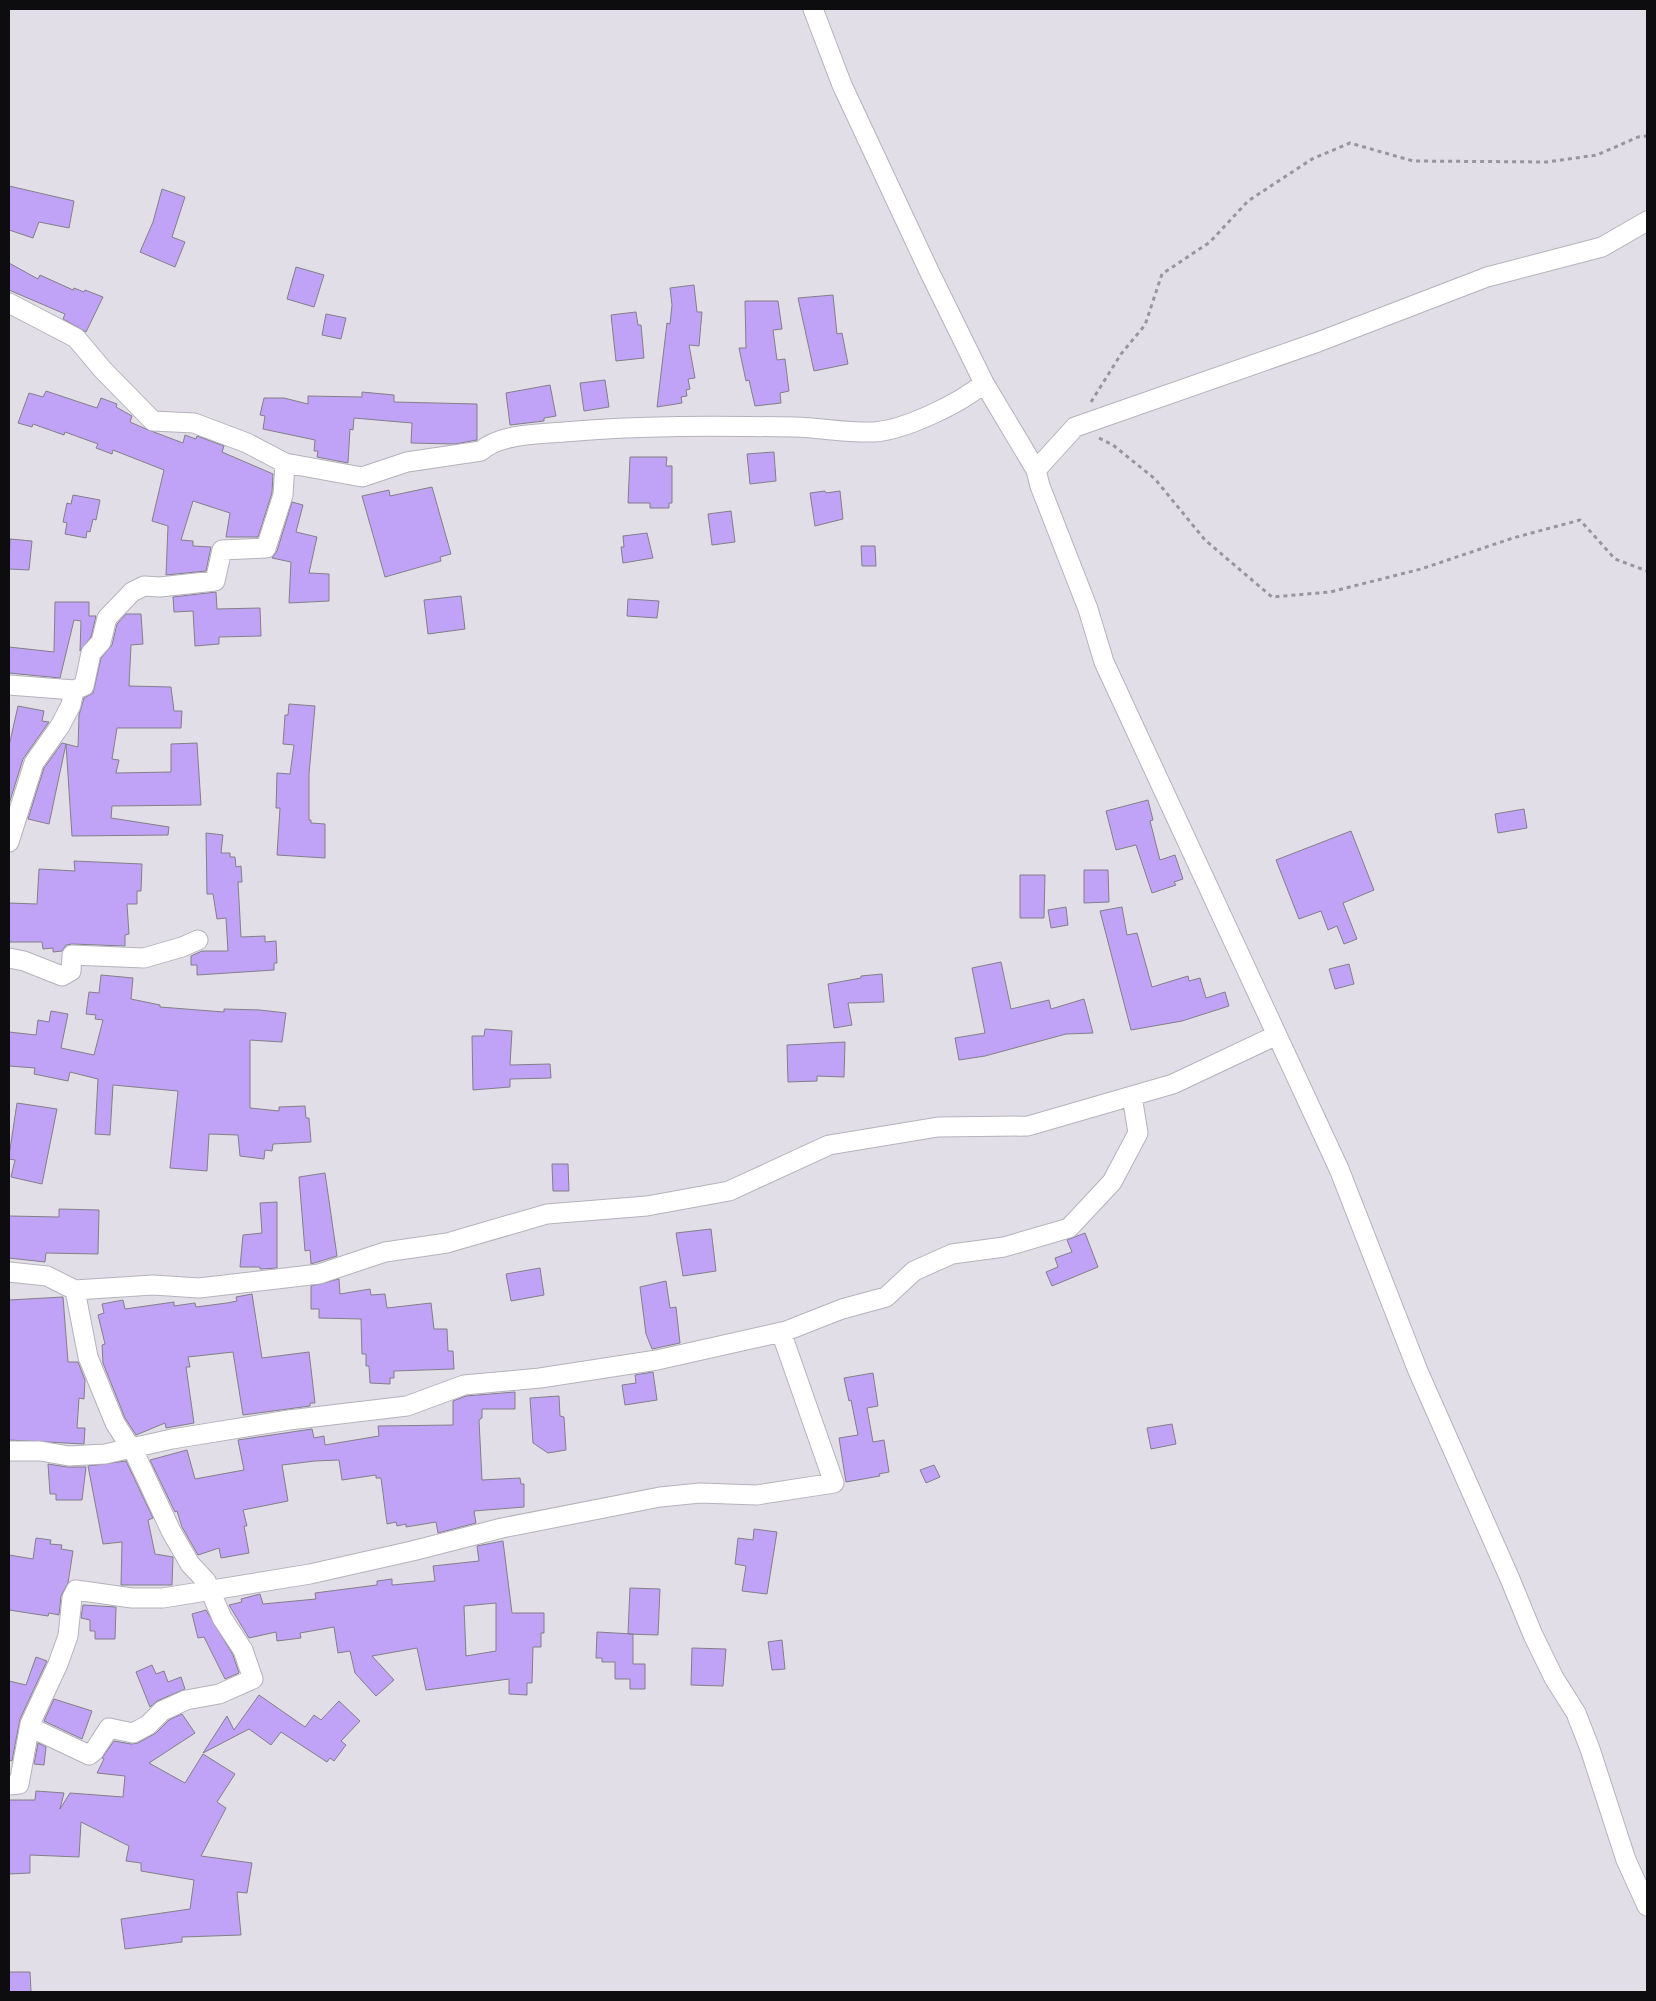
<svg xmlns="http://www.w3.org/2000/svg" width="1656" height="2001" viewBox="0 0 1656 2001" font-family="'Fira Sans',sans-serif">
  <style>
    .building { fill: #c0a3f7; stroke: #827f88; fill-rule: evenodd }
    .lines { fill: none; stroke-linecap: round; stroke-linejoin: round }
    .minor-casing { stroke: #b5b2bc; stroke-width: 21 }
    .path { stroke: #97959d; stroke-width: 3; stroke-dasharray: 4 4; stroke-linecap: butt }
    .minor { stroke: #fff; stroke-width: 19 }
  </style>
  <rect width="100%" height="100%" fill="#e1dee8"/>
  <path class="building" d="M 9,186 L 74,201 L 69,228 L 39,222 L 33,238 L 9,230 Z
    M 162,189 L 185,197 L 172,237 L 185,242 L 175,267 L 140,252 L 153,222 Z
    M 9,263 L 38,279 L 40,275 L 73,290 L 74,288 L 84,292 L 85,290 L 103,297 L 86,332 L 63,319 L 65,314 L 9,290 Z
    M 296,267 L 324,275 L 314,307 L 287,299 Z
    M 694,285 L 697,312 L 702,312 L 699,346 L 689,345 L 695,378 L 688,379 L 690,389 L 686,390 L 687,396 L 681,397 L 682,403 L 657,407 L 667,323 L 670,324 L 672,305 L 670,288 Z
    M 833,295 L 837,334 L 842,333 L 848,364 L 814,371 L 798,298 Z
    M 745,301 L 778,301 L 782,329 L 773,330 L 777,360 L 785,359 L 789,391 L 780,393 L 781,403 L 755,406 L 749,380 L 746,381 L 739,348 L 746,348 Z
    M 636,312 L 638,325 L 641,325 L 644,358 L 616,361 L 611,315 Z
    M 326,314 L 346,318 L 341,339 L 322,335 Z
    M 605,380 L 609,407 L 584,411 L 580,383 Z
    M 550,385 L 556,416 L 544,418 L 544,421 L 510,425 L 506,393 Z
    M 46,391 L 97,408 L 101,398 L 117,404 L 116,407 L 132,416 L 130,422 L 146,429 L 183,443 L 185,435 L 196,439 L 197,436 L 224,446 L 222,452 L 273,474 L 272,493 L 258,537 L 226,537 L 230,513 L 193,501 L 181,540 L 193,541 L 193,546 L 211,547 L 206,571 L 166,575 L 168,526 L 152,521 L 164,470 L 113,450 L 112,454 L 96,448 L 98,444 L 65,432 L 64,435 L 33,424 L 32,427 L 18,423 L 29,393 L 43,397 Z
    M 362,392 L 394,395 L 394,402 L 477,404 L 477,440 L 455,444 L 411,443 L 412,423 L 354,418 L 353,430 L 350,429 L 348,463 L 317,457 L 318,451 L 314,451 L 315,440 L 263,429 L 265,416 L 260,415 L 264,398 L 284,398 L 308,404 L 308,396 L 362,397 Z
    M 774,452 L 776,481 L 750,484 L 747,454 Z
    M 630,457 L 667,457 L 666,466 L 672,466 L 672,503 L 669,503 L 669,508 L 650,508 L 650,503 L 628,503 Z
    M 432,487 L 451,554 L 440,557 L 441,561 L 385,577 L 362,496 L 389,490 L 390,496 Z
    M 825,491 L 826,493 L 840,491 L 843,519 L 815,526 L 810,493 Z
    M 73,495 L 100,500 L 96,520 L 93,519 L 90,532 L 87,531 L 86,538 L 65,534 L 67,523 L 63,522 L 67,503 L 71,504 Z
    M 292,502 L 303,505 L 296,532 L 317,537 L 309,573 L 329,574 L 329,601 L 289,603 L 291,562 L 272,558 L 277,551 Z
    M 731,511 L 735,542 L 712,545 L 708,514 Z
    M 647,533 L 653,558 L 623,563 L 621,547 L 624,547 L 623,536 Z
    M 10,539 L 32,541 L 29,570 L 9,569 Z
    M 861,546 L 875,546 L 876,566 L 862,566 Z
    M 216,592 L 217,609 L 260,608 L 261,636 L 219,637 L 219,644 L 195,646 L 193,611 L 174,612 L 173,597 Z
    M 461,596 L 465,629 L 428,634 L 424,600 Z
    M 628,599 L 659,601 L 657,618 L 627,616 Z
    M 55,602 L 89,602 L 89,616 L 96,616 L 91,637 L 80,651 L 81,621 L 74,620 L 60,678 L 9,673 L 9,647 L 54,652 Z
    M 126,614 L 141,614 L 143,644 L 131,645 L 129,686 L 171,687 L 174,711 L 182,711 L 181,728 L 117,728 L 112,759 L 119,760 L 116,773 L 171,772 L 171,744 L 197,743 L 201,805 L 112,806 L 111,818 L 169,827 L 168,835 L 72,836 L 66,744 L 78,747 L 79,715 L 84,698 L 93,693 L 101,658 L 112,645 L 117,624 Z
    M 289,704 L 315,706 L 309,774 L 309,820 L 311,820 L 311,823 L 325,824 L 325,858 L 277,855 L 280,808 L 276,808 L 277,773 L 290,774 L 294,745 L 283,744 L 285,715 L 288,715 Z
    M 18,706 L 44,711 L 42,721 L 49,722 L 23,759 L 9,804 L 9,746 Z
    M 62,743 L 66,744 L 49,824 L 28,819 L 44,768 Z
    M 1148,800 L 1153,820 L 1150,821 L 1160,860 L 1175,855 L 1183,879 L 1174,882 L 1176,885 L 1152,893 L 1136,845 L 1116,850 L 1106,811 Z
    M 1524,809 L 1527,828 L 1498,833 L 1495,814 Z
    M 1351,831 L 1374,890 L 1343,903 L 1357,939 L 1344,944 L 1337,926 L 1328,930 L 1321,911 L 1299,919 L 1276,860 Z
    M 206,833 L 223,835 L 221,853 L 230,853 L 230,857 L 235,857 L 236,867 L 241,866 L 242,882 L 238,882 L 241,937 L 265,936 L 265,942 L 276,941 L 277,963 L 274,963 L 274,970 L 197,975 L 197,965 L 191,965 L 191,956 L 202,951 L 228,951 L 226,918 L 217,919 L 213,894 L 207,894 Z
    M 74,861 L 142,864 L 141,891 L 137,891 L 137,904 L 127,904 L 129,934 L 125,935 L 125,946 L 72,944 L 66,945 L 62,951 L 53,952 L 53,948 L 43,949 L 42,942 L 9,942 L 9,903 L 37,904 L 39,869 L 75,871 Z
    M 1084,870 L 1108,870 L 1109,902 L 1084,903 Z
    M 1020,875 L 1045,875 L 1044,918 L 1020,918 Z
    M 1066,907 L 1068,925 L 1051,928 L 1048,910 Z
    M 1122,907 L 1127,935 L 1137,933 L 1152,987 L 1188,976 L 1189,981 L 1200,978 L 1206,998 L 1225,992 L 1229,1006 L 1182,1021 L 1131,1030 L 1100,911 Z
    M 1001,962 L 1011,1009 L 1049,1000 L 1051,1009 L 1084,999 L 1093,1033 L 1066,1034 L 985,1056 L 959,1060 L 955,1038 L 985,1033 L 972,968 Z
    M 1349,964 L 1354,984 L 1335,989 L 1329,969 Z
    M 882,974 L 884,1002 L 848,1003 L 852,1025 L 834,1028 L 828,984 L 861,978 L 861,976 Z
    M 101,975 L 133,978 L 131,999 L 160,1005 L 160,1007 L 224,1012 L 224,1009 L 260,1010 L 286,1013 L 282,1042 L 250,1040 L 250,1108 L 279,1111 L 279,1107 L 305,1106 L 306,1118 L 309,1118 L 311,1142 L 273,1144 L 272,1151 L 265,1150 L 264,1159 L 240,1156 L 238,1135 L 209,1134 L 207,1171 L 170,1168 L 178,1091 L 113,1085 L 110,1135 L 95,1134 L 98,1079 L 70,1072 L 68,1081 L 34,1074 L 35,1068 L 9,1066 L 9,1032 L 36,1035 L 38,1020 L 49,1022 L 51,1011 L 68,1014 L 61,1048 L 94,1055 L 103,1020 L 95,1019 L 96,1015 L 86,1014 L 89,992 L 99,993 Z
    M 485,1029 L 512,1031 L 510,1065 L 550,1064 L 551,1078 L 510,1079 L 510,1087 L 473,1090 L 472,1036 L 484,1036 Z
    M 845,1042 L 844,1077 L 817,1076 L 817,1081 L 788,1082 L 787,1045 Z
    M 17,1103 L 57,1109 L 42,1184 L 11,1177 L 15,1160 L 9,1159 L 9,1156 Z
    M 552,1164 L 568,1164 L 569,1191 L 553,1191 Z
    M 325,1173 L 337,1256 L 311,1264 L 310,1250 L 305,1251 L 299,1177 Z
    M 277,1202 L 277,1268 L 260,1269 L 260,1267 L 240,1267 L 243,1235 L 262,1233 L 260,1203 Z
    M 59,1209 L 99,1210 L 98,1254 L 46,1253 L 45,1262 L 9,1258 L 9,1216 L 59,1217 Z
    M 711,1229 L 716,1271 L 683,1276 L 676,1233 Z
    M 1085,1233 L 1098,1267 L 1052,1286 L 1046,1272 L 1058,1267 L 1055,1258 L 1072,1252 L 1067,1240 Z
    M 540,1268 L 544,1295 L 511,1301 L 506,1274 Z
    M 339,1279 L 340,1294 L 370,1289 L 371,1295 L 385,1294 L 387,1308 L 431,1303 L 434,1329 L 447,1329 L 448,1351 L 453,1351 L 454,1369 L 394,1371 L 394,1378 L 390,1378 L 390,1384 L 370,1383 L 369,1366 L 366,1366 L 366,1354 L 362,1354 L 361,1319 L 319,1318 L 319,1309 L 311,1309 L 311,1286 Z
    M 666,1281 L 670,1308 L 676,1307 L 680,1343 L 652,1349 L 646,1334 L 640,1287 Z
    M 252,1294 L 262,1358 L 309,1352 L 315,1403 L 310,1403 L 310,1406 L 243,1415 L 233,1352 L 188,1357 L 190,1367 L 186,1367 L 194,1423 L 166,1428 L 165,1423 L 136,1435 L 125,1418 L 103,1363 L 102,1345 L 105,1344 L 98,1315 L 104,1313 L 102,1304 L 123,1300 L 125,1309 L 174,1302 L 174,1306 L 195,1303 L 196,1307 L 227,1303 L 237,1301 L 236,1297 Z
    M 63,1297 L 68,1362 L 78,1362 L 85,1380 L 84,1399 L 79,1398 L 77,1428 L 85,1428 L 84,1444 L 9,1440 L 9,1300 Z
    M 653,1372 L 657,1400 L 625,1405 L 622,1385 L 636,1383 L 635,1375 Z
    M 873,1373 L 878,1406 L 867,1408 L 873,1442 L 884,1440 L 889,1472 L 879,1474 L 880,1476 L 846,1482 L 839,1438 L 858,1435 L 851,1400 L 849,1401 L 844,1378 Z
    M 515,1392 L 515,1409 L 482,1409 L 482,1418 L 479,1420 L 482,1480 L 520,1478 L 521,1484 L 524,1484 L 524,1507 L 474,1511 L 476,1523 L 438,1533 L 436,1522 L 406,1527 L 406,1524 L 397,1526 L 396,1522 L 387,1524 L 381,1478 L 376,1478 L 376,1475 L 342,1480 L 339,1460 L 315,1461 L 282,1465 L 288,1501 L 243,1510 L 247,1526 L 244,1526 L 249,1553 L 221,1558 L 219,1548 L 198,1555 L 182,1527 L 177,1511 L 175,1512 L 150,1460 L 187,1450 L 195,1479 L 244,1470 L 238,1440 L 312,1429 L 314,1438 L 324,1436 L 325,1445 L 379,1436 L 378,1426 L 453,1425 L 453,1401 L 466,1396 Z
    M 559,1396 L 560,1416 L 564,1417 L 566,1450 L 548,1453 L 533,1443 L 530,1398 Z
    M 1172,1424 L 1176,1444 L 1151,1449 L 1147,1428 Z
    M 126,1461 L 153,1518 L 148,1520 L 155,1554 L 173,1557 L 172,1585 L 121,1585 L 122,1542 L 103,1544 L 88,1466 Z
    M 48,1464 L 67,1467 L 86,1467 L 82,1500 L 56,1500 L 56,1494 L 50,1494 Z
    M 934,1465 L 940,1477 L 926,1483 L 920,1470 Z
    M 754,1529 L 777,1532 L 767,1594 L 742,1591 L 746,1566 L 735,1564 L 738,1538 L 753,1540 Z
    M 36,1538 L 51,1540 L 50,1544 L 62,1545 L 61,1549 L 73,1551 L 68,1583 L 61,1596 L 59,1615 L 49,1613 L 48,1616 L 9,1610 L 9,1555 L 33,1559 Z
    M 503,1541 L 512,1613 L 544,1613 L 544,1633 L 541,1633 L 541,1647 L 533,1647 L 532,1683 L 527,1683 L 527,1695 L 509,1694 L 509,1679 L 426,1690 L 417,1648 L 372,1656 L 394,1680 L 376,1696 L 355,1673 L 350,1651 L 338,1653 L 334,1627 L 300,1633 L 301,1638 L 277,1641 L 276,1632 L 249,1638 L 229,1605 L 242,1602 L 241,1599 L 260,1594 L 263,1604 L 316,1599 L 315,1593 L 377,1585 L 377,1581 L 392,1579 L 392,1585 L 435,1581 L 433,1566 L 479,1561 L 477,1546 ZM 496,1603 L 496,1651 L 466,1656 L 464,1606 Z
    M 630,1588 L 660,1589 L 658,1635 L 628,1634 Z
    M 83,1605 L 116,1607 L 115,1639 L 95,1639 L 95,1631 L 90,1631 L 90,1620 L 81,1618 Z
    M 206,1610 L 233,1655 L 239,1673 L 225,1679 L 204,1637 L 198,1638 L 192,1614 Z
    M 597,1632 L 633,1634 L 633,1664 L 645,1664 L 645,1689 L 630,1689 L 630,1679 L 615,1679 L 615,1662 L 602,1662 L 602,1658 L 596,1658 Z
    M 782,1640 L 785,1669 L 772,1670 L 768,1642 Z
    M 692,1648 L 726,1649 L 723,1686 L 691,1685 Z
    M 36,1657 L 47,1661 L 20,1719 L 12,1761 L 9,1760 L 9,1681 L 26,1685 Z
    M 152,1665 L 156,1674 L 164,1671 L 168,1682 L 181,1677 L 185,1689 L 157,1701 L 150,1707 L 136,1672 Z
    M 259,1695 L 305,1727 L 314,1715 L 321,1720 L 339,1701 L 360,1721 L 341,1741 L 346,1745 L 334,1761 L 330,1758 L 327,1762 L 281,1732 L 271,1745 L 249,1729 L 203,1753 L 227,1716 L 234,1730 Z
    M 54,1699 L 92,1711 L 82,1739 L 44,1721 Z
    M 182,1714 L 195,1733 L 149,1763 L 185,1783 L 203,1754 L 235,1774 L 217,1802 L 226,1808 L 201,1856 L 252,1863 L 247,1893 L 237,1892 L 241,1935 L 182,1937 L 182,1942 L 125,1949 L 121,1919 L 190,1909 L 194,1880 L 141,1871 L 141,1863 L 126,1861 L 129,1846 L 81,1822 L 79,1857 L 30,1855 L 30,1873 L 9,1874 L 9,1800 L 35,1800 L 36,1791 L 64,1793 L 60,1809 L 70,1793 L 123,1797 L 125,1776 L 97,1773 L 104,1759 L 102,1758 L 114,1741 L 131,1744 L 138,1743 L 156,1733 L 169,1720 Z
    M 38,1743 L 46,1747 L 44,1765 L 34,1764 Z
    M 9,1972 L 30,1972 L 31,1992 L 9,1992 Z"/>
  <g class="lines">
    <g class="minor-casing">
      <path id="minor" d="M 813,9 L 842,85 L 929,271 L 984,383 L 1036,470 L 1040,486 L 1088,609 L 1104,662 L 1339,1169 L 1418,1371 L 1510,1579 L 1533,1635 L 1554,1678 L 1576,1713 L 1590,1749 L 1626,1860 L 1647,1906
        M 9,303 L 76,338 L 103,370 L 153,421 L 194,423 L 247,443 L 285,463 L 362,477 L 407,462 L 481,451 C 500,434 538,434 564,432 C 641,425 718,426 795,427 C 821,428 849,433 874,432 C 905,430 961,403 984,383
        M 1036,470 L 1075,427 L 1318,342 L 1487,277 L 1602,247 L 1647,221
        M 9,685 L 74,690
        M 9,842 L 34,763 L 60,726 L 71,705 L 74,690 L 84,686 L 91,653 L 101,642 L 107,618 L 132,592 L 144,586 L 160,587 L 215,581 L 222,550 L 266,548 L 283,495 L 285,463
        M 9,958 L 24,961 L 62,976 L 71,971 L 72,955 L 144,958 L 182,947 L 198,940
        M 9,1272 L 47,1276 L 75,1290 L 153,1285 L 199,1288 L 319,1274 L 385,1252 L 447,1243 L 547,1214 L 647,1206 L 729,1191 L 829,1145 L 938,1127 L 1028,1126 L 1173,1084 L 1277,1035
        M 9,1451 L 40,1451 L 69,1456 L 105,1454 L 172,1439 L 289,1420 L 407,1406 L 464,1385 L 540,1378 L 657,1360 L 786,1331 L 842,1309 L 886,1297 L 914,1271 L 952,1254 L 1004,1247 L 1069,1228 L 1112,1182 L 1138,1133 L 1132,1096
        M 30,1724 L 34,1729 L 89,1755 L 94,1751 L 109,1728 L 133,1733 L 148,1725 L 162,1711 L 186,1700 L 219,1694 L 253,1679 L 243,1650 L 222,1618 L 206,1581 L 190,1564 L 171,1531 L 136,1456 L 115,1423 L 88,1357 L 75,1290
        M 9,1785 L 19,1784 L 30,1724 L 58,1664 L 68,1636 L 72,1598 L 76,1590 L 132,1598 L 163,1598 L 310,1574 L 412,1551 L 502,1528 L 660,1497 L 700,1493 L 757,1495 L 834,1483 L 781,1332"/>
    </g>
    <path class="path" d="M 1091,402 L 1121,354 L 1145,325 L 1162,274 L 1210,242 L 1248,201 L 1312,159 L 1350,143 L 1413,161 L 1547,162 L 1597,155 L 1638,137 L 1647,136
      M 1099,438 L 1113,445 L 1155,479 L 1205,540 L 1272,597 L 1330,592 L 1421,569 L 1513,538 L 1580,520 L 1615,559 L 1647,571"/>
    <use href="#minor" class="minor"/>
  </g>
  <rect width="1656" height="2001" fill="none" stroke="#0d0c0f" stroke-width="20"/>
</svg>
